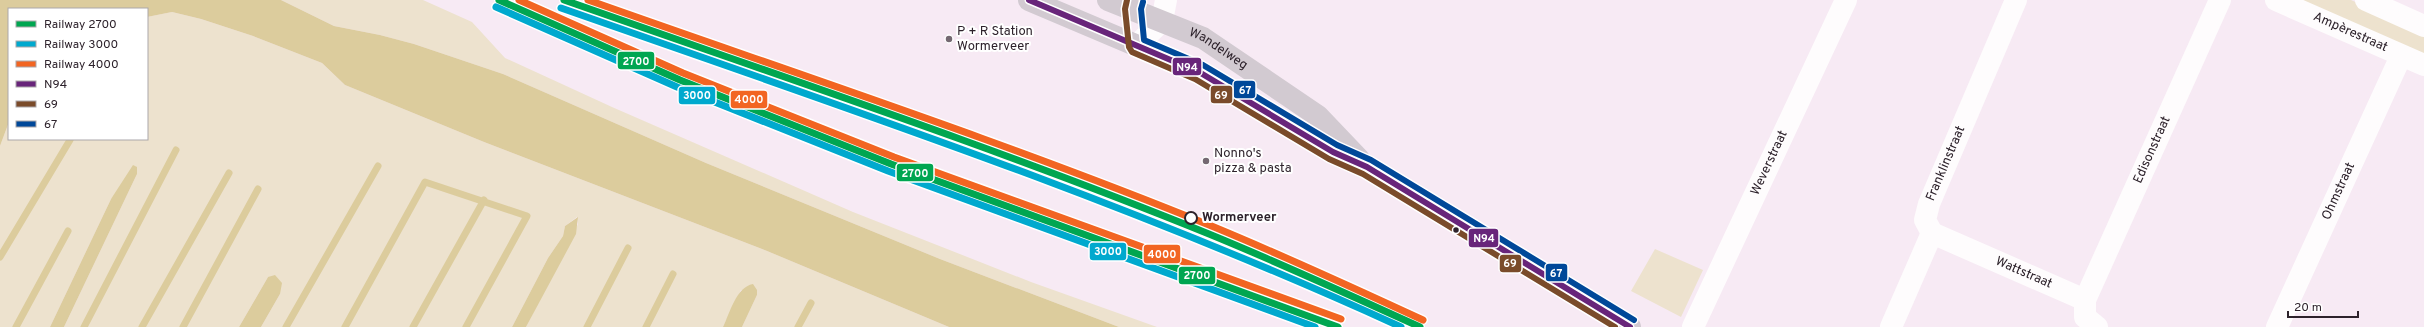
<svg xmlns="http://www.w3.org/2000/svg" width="2424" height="327" viewBox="0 0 2424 327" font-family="Overpass,sans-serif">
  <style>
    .green { fill: #ede2ce }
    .water { fill: #dccc9d }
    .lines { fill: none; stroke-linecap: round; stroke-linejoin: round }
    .stream { stroke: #dccc9d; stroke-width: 7 }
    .street { stroke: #fefcfd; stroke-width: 22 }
    .secondary { stroke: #fefcfd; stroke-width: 22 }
    .primary { stroke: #d2cad1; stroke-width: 22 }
    .bus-1-casing { stroke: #fff; stroke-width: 9 }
    .bus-2-casing { stroke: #fff; stroke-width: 9 }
    .bus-3-casing { stroke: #fff; stroke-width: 9 }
    .bus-1 { stroke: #68257a; stroke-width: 6 }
    .bus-2 { stroke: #7a4b2a; stroke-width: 6 }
    .bus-3 { stroke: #004899; stroke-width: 6 }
    .rail-1-casing { stroke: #fff; stroke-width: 10 }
    .rail-2-casing { stroke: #fff; stroke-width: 10 }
    .rail-3-casing { stroke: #fff; stroke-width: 10 }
    .rail-1 { stroke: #00a651; stroke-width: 7 }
    .rail-2 { stroke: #00a9ce; stroke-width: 7 }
    .rail-3 { stroke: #f26522; stroke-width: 7 }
    .poi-dot { fill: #746871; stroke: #fff; stroke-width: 1.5 }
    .stop-dot { fill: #fff; stroke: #2d222b; stroke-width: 2 }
    .bus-dot { fill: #2d222b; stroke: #fff; stroke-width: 1.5 }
    .labels { text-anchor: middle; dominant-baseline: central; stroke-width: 4; stroke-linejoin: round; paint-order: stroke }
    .poi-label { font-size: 13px; fill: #2d222b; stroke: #fff; text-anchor: start }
    .street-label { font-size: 13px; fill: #2d222b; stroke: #fff }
    .stop-label { font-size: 13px; font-weight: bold; fill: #2d222b; stroke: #fff; text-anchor: start }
    .line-badge { stroke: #fff; stroke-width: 1.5 }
    .badge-label { font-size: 11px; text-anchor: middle; font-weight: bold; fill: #fff }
  </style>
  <rect width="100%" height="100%" fill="#f7eaf4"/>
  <path class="green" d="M 281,0 L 423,0 L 472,22 L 505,58 L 612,107 L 853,212 L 1031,282 L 1157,327 L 1119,327 L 940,259 L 706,163 L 503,74 L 414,44 L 380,35 L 334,26 Z
    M 2292,0 L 2351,0 L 2424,33 L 2424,58 Z
    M 172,12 L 201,19 L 253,36 L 322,63 L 345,85 L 484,142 L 767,251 L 949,327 L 742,327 L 757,295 L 741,290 L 723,327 L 526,327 L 578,224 L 577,217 L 565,226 L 563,236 L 548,258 L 512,327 L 261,327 L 280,294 L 268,277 L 239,327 L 64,327 L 137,174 L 111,199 L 50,327 L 0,327 L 0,146 L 9,122 L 9,139 L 147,139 L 147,17 Z
    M 1655,249 L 1703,270 L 1681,317 L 1631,291 Z"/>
  <path class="water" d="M 0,0 L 281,0 L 334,26 L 380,35 L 414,44 L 503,74 L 706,163 L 940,259 L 1119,327 L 949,327 L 767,251 L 484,142 L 345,85 L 322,63 L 253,36 L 201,19 L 172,12 L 147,17 L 147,9 L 9,9 L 9,122 L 0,146 Z
    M 133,165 L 137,167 L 137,174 L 64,327 L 50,327 L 111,199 Z
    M 578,217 L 576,234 L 526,327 L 512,327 L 548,258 L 563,236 L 565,226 Z
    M 275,275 L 282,283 L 280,294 L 261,327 L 239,327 L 268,277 Z
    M 753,284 L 757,290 L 757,295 L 742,327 L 723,327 C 730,313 736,287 753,284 Z"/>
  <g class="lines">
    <path class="stream" d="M 0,257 L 70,140
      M 16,327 L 68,231
      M 84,327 L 176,150
      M 142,327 L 229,173
      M 183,327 L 258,189
      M 286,327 L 378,166
      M 345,327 L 425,182 L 527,216 L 466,327
      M 413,327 L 484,200
      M 587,327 L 628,248
      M 646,327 L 673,274
      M 798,327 L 811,303"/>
    <g class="street">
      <path id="s1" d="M 2276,0 L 2424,65"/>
      <path d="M 2366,0 L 2424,26"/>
      <path id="s2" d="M 1932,233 L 1925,220 L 1929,204 L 2016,0"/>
      <path id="s3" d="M 1932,233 L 2085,300"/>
      <path id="s4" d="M 1693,327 L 1846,0"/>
      <path d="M 1891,327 L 1932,233"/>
      <path id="s5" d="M 2097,327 L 2085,317 L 2085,300 L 2220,0"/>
      <path id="s6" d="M 2277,327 L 2401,56"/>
    </g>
    <path class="secondary" d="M 1137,45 L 1162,21 L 1166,0"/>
    <g class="primary">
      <path d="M 1029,0 L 1199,72 L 1333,152 L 1367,167 L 1630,327"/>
      <path id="s7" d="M 1108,0 L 1203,38 L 1318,116 L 1359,159"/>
    </g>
    <g class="bus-1-casing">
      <path id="bus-1" d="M 1029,0 L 1199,72 L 1333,152 L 1367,167 L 1630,327"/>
    </g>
    <g class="bus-2-casing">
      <path id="bus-2" d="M 1127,0 L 1125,9 L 1129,47 L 1132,52 L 1195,79 L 1329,159 L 1363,174 L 1615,327"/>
    </g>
    <g class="bus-3-casing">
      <path id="bus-3" d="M 1143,2 L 1141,9 L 1144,40 L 1203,65 L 1337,145 L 1371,160 L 1634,320"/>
    </g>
    <use href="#bus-1" class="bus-1"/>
    <use href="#bus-2" class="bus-2"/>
    <use href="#bus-3" class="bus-3"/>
    <g class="rail-1-casing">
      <path id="rail-1" d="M 499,0 L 680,80 L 891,164 L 1338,327
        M 564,0 C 780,76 997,148 1209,234 C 1280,263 1350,295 1420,327"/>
    </g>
    <g class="rail-2-casing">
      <path id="rail-2" d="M 496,7 L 677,87 L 888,171 L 1315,327
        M 561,8 C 844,107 1128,202 1401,327"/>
    </g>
    <g class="rail-3-casing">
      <path id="rail-3" d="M 519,0 L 683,73 L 894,157 L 1341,319
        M 588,0 C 797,74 1008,143 1214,227 C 1284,256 1354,288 1423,320"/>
    </g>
    <use href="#rail-1" class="rail-1"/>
    <use href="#rail-2" class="rail-2"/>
    <use href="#rail-3" class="rail-3"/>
  </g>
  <g class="poi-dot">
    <circle cx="949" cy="39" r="4"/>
    <circle cx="1206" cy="161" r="4"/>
  </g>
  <circle class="stop-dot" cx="1191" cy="218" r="6"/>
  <circle class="bus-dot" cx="1456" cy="230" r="3.5"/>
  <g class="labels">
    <g class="poi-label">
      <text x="957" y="32">P + R Station<tspan x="957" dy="15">Wormerveer</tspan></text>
      <text x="1214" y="154">Nonno's<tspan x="1214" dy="15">pizza &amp; pasta</tspan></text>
    </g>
    <g class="street-label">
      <text stroke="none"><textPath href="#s1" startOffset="81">Ampèrestraat</textPath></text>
      <text stroke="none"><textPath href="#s7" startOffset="121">Wandelweg</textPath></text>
      <text stroke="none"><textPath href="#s5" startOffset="197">Edisonstraat</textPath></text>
      <text stroke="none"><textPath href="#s4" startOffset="181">Weverstraat</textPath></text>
      <text stroke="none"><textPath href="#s2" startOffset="75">Franklinstraat</textPath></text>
      <text stroke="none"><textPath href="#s6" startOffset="149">Ohmstraat</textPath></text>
      <text stroke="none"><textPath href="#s3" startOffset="100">Wattstraat</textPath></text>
    </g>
    <g class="stop-label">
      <text x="1202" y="218">Wormerveer</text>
    </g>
  </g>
  <g class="line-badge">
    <rect x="617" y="51" width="38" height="19" rx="4" fill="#00a651"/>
    <rect x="1172" y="57" width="30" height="19" rx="4" fill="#68257a"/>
    <rect x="1233" y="80" width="23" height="19" rx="4" fill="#004899"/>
    <rect x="1210" y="85" width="23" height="19" rx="4" fill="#7a4b2a"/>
    <rect x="678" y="86" width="38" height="19" rx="4" fill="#00a9ce"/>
    <rect x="730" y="90" width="38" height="19" rx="4" fill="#f26522"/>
    <rect x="896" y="163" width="38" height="19" rx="4" fill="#00a651"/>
    <rect x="1468" y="228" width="31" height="20" rx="4" fill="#68257a"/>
    <rect x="1089" y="242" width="38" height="19" rx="4" fill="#00a9ce"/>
    <rect x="1143" y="244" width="38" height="20" rx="4" fill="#f26522"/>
    <rect x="1499" y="254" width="23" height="19" rx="4" fill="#7a4b2a"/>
    <rect x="1545" y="263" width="23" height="19" rx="4" fill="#004899"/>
    <rect x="1178" y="266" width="38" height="19" rx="4" fill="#00a651"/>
  </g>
  <g class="badge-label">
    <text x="636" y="65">2700</text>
    <text x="1187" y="71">N94</text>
    <text x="1245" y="94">67</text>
    <text x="1221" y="99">69</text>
    <text x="697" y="99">3000</text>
    <text x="749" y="103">4000</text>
    <text x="915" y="177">2700</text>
    <text x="1484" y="242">N94</text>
    <text x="1108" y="255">3000</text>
    <text x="1162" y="258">4000</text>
    <text x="1510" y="267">69</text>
    <text x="1556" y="277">67</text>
    <text x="1197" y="279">2700</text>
  </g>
  <rect x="8" y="8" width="140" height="132" fill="#ffffff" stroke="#aba7aa"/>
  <rect x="16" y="21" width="20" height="6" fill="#00a651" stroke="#aba7aa"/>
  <text x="44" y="28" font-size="12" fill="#2d222b">Railway 2700</text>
  <rect x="16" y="41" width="20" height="6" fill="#00a9ce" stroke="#aba7aa"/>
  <text x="44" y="48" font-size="12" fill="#2d222b">Railway 3000</text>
  <rect x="16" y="61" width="20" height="6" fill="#f26522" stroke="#aba7aa"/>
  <text x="44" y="68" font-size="12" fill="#2d222b">Railway 4000</text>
  <rect x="16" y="81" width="20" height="6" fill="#68257a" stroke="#aba7aa"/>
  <text x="44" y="88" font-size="12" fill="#2d222b">N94</text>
  <rect x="16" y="101" width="20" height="6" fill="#7a4b2a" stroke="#aba7aa"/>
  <text x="44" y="108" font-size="12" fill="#2d222b">69</text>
  <rect x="16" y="121" width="20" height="6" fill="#004899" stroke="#aba7aa"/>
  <text x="44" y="128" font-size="12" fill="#2d222b">67</text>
  <path d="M2288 311v6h70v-6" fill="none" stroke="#2d222b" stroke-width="2"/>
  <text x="2294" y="311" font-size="12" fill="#2d222b" stroke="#ffffff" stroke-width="3" paint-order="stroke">20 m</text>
</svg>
